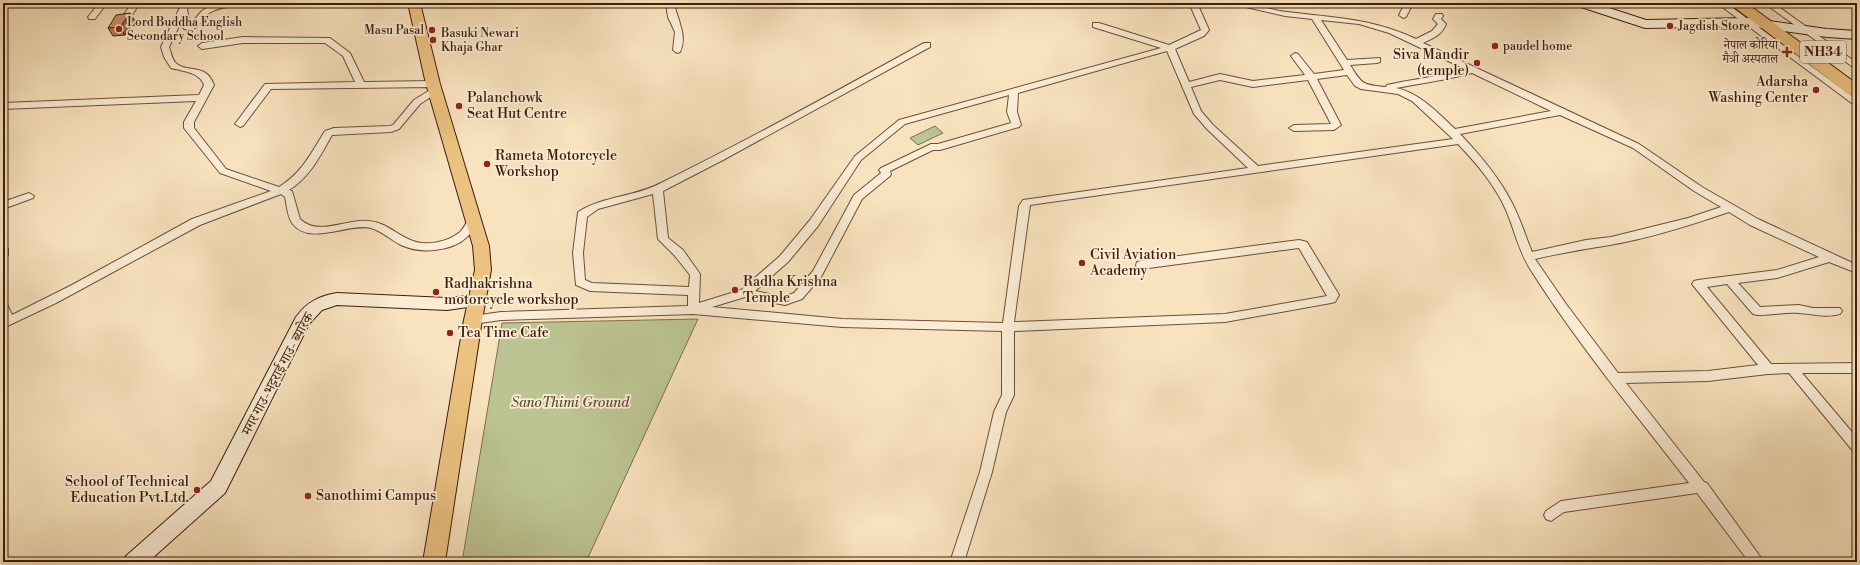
<svg xmlns="http://www.w3.org/2000/svg" width="1860" height="565" viewBox="0 0 1860 565" font-family="'Libre Bodoni','Noto Serif Devanagari',serif">
  <style>
    .green { fill: #bcc493; stroke: #7e7050 }
    .lines { fill: none; stroke-linecap: round; stroke-linejoin: round }
    .street-casing { stroke: #6e4e3a; stroke-width: 2 }
    .secondary-casing { stroke: #3f1d0e; stroke-width: 2 }
    .primary-casing { stroke: #3f1d0e; stroke-width: 2 }
    .highway-casing { stroke: #3f1d0e; stroke-width: 2 }
    .street { fill: #fbedd5; fill-rule: evenodd }
    .secondary { fill: #fbedd5; fill-rule: evenodd }
    .primary { fill: #ecc280; fill-rule: evenodd }
    .highway { fill: #ecc280; fill-rule: evenodd }
    .wall { fill: #b57e5b; stroke: #3f1d0e }
    .shaded-wall { fill: #94664a; stroke: #3f1d0e }
    .building { fill: #d3926a; stroke: #3f1d0e }
    .poi-dot { fill: #8f2418; stroke: #fbedd5; stroke-width: 1.5 }
    .labels { text-anchor: middle; dominant-baseline: central; stroke-width: 3.5; stroke-linejoin: round; paint-order: stroke }
    .far-poi-label { font-size: 12px; fill: #3f1d0e; stroke: #fbedd5; text-anchor: start }
    .shield { fill: #fbedd5; stroke: #775b4a; stroke-width: 1 }
    .shield-label { font-size: 13px; font-weight: bold; fill: #3f1d0e }
    .poi-label { font-size: 14px; fill: #3f1d0e; stroke: #fbedd5; text-anchor: start }
    .street-label { font-size: 14px; fill: #3f1d0e; stroke: #fbedd5 }
    .park-label { font-size: 14px; font-style: italic; fill: #644f36; stroke: #fbedd5 }
  </style>
  <rect width="100%" height="100%" fill="#f9e3bf"/>
  <filter id="stains"><feTurbulence type="fractalNoise" baseFrequency=".005" numOctaves="4"/><feColorMatrix values="0 0 0 0 .2 0 0 0 0 .09 0 0 0 0 .02 0 0 0 .5 -.17"/></filter>
  <radialGradient id="worn" r=".72"><stop offset=".6" stop-color="#630" stop-opacity="0"/><stop offset="1" stop-color="#630" stop-opacity=".3"/></radialGradient>
  <path class="green" d="M 935,126 L 943,133 L 918,145 L 910,138 Z
    M 698,319 L 586,562 L 462,562 L 502,323 Z"/>
  <g class="lines">
    <g class="street-casing">
      <path id="street" d="M 99,3 L 107,3 L 95,19 L 89,19 L 88,17 Z
        M 132,3 L 140,3 L 127,22 L 121,22 L 120,20 Z
        M 182,3 L 190,3 L 187,10 L 190,24 C 196,20 199,12 205,9 C 222,0 248,3 267,3 L 263,5 C 247,7 225,4 211,12 C 200,18 200,33 184,29 L 181,22 L 169,47 C 171,52 172,61 177,64 C 189,73 206,63 214,85 L 194,122 L 194,128 L 226,169 L 279,187 C 302,173 311,153 325,131 L 334,128 L 390,126 L 393,125 L 414,100 L 435,87 L 438,88 L 440,90 L 438,92 L 420,104 L 399,129 L 391,132 L 332,135 C 320,156 310,177 289,190 L 292,191 L 300,219 C 318,237 348,218 369,221 C 384,222 395,233 408,239 C 423,247 447,243 460,232 C 464,228 467,222 470,216 L 474,215 L 479,219 C 476,225 473,232 467,237 C 451,252 420,254 401,245 C 391,240 382,231 371,228 C 350,222 309,247 292,223 C 287,215 287,205 285,197 L 281,194 L 200,225 L 56,303 L 3,328 L 3,303 L 7,304 L 12,315 L 72,285 L 192,219 L 271,191 L 220,173 L 184,128 L 184,122 L 196,101 L 3,109 L 3,103 L 199,95 L 204,85 C 200,72 182,71 171,68 L 164,57 L 161,47 Z
        M 666,3 L 674,3 C 677,19 688,36 680,52 L 677,53 L 673,50 L 675,32 L 668,17 Z
        M 833,3 L 843,3 L 839,6 L 833,6 Z
        M 1162,3 L 1183,3 C 1179,7 1166,7 1162,3 Z
        M 1189,3 L 1197,3 L 1209,30 L 1204,36 L 1175,49 L 1189,82 L 1220,74 L 1253,81 L 1305,75 L 1291,56 L 1295,53 L 1298,54 L 1314,74 L 1344,70 L 1312,19 L 1285,16 L 1237,5 L 1236,3 C 1254,3 1270,10 1287,12 C 1335,18 1371,18 1416,39 L 1432,31 L 1438,24 L 1433,19 L 1436,14 L 1442,14 L 1443,16 L 1441,19 L 1446,24 C 1442,35 1433,38 1423,43 L 1639,144 L 1702,187 L 1758,219 L 1857,265 L 1857,273 L 1829,262 L 1777,278 L 1738,283 L 1760,307 L 1799,305 L 1813,308 L 1840,308 L 1842,311 L 1840,314 C 1826,318 1813,314 1799,313 C 1785,312 1771,315 1757,315 L 1753,314 L 1727,284 L 1707,287 L 1771,364 L 1857,363 L 1857,373 L 1802,373 L 1857,438 L 1857,452 L 1853,451 L 1789,373 L 1768,374 L 1708,381 L 1626,383 L 1704,482 L 1707,483 L 1764,562 L 1749,562 L 1697,493 L 1564,512 L 1551,521 L 1546,519 L 1544,515 L 1546,511 L 1561,501 L 1689,483 C 1636,414 1579,346 1532,272 C 1519,253 1515,231 1506,210 C 1495,185 1477,164 1458,144 L 1030,205 L 1014,322 L 1225,314 L 1327,296 L 1299,248 L 1141,269 L 1137,268 L 1136,265 L 1137,262 L 1141,261 L 1299,240 L 1307,242 L 1339,295 L 1335,302 L 1331,303 L 1225,322 L 1014,331 L 1014,395 L 1006,412 L 992,472 L 964,562 L 950,562 L 980,472 L 994,412 L 1002,395 L 1002,331 L 842,327 L 693,314 L 501,320 L 473,324 L 469,323 L 467,320 L 469,317 L 473,316 L 501,312 L 688,306 L 688,295 L 590,291 L 576,285 L 573,253 L 578,212 C 603,196 635,197 661,183 C 750,139 837,91 924,43 L 930,43 L 930,47 L 723,160 L 663,191 L 668,238 L 683,250 L 700,274 L 699,303 L 741,290 L 780,256 L 810,220 L 855,156 L 899,120 L 1161,48 L 1093,27 L 1093,23 L 1099,23 L 1169,45 L 1201,30 ZM 1321,20 L 1359,24 L 1389,33 L 1465,69 C 1439,77 1413,79 1387,85 L 1386,87 C 1362,85 1362,84 1350,65 L 1377,63 L 1380,62 L 1380,58 L 1347,60 ZM 1167,51 L 1194,114 L 1207,129 L 1248,168 L 1023,200 L 1019,206 L 1003,323 L 842,319 L 712,307 L 745,297 L 785,305 L 802,299 L 821,277 L 862,199 L 890,176 L 891,174 L 890,171 L 933,150 L 940,150 L 1019,127 L 1021,125 L 1017,112 L 1018,93 ZM 1472,73 L 1551,111 L 1455,129 C 1438,113 1420,93 1396,88 C 1422,83 1447,80 1472,73 ZM 1347,75 L 1355,86 L 1361,89 L 1398,94 L 1412,101 L 1453,139 L 1258,166 L 1213,125 L 1201,111 L 1191,87 L 1220,80 L 1253,87 L 1308,80 L 1331,124 L 1294,125 L 1289,128 L 1294,131 L 1334,130 L 1341,125 L 1317,79 ZM 1009,95 L 1007,112 L 1011,123 L 938,144 L 931,144 L 881,168 L 879,170 L 881,173 L 854,195 L 813,271 L 794,293 L 784,297 L 755,291 L 788,262 L 818,226 L 861,160 L 905,124 ZM 1560,115 L 1633,148 L 1694,191 L 1721,207 L 1688,218 L 1611,237 L 1586,240 L 1532,252 C 1525,235 1520,218 1512,203 C 1499,177 1480,155 1460,134 ZM 653,194 L 658,239 L 675,256 L 690,275 L 689,287 L 592,283 L 585,280 L 583,253 L 587,217 L 598,209 ZM 1729,212 L 1750,225 L 1819,257 L 1777,270 L 1698,280 L 1694,281 L 1692,284 L 1758,365 L 1708,371 L 1618,373 L 1566,304 L 1535,259 C 1560,253 1585,249 1610,245 C 1650,238 1691,225 1729,212 Z
        M 1405,3 L 1413,3 L 1406,17 L 1403,18 L 1399,15 Z
        M 1454,3 L 1463,3 L 1464,4 L 1460,6 Z
        M 1717,3 L 1726,3 L 1857,100 L 1857,107 Z
        M 1764,3 L 1773,3 L 1857,63 L 1857,70 Z
        M 243,37 L 330,38 L 350,53 L 364,82 L 433,81 L 438,84 L 433,87 L 271,89 L 243,126 L 240,127 L 235,124 L 265,84 L 355,82 L 343,56 L 325,43 L 243,43 L 202,49 L 198,46 L 202,43 Z
        M 29,193 L 34,196 L 33,198 L 3,209 L 3,202 Z
        M 3,245 L 8,249 L 8,255 L 3,259 Z"/>
    </g>
    <g class="secondary-casing">
      <path id="secondary" d="M 1576,3 L 1594,3 L 1646,20 L 1748,18 L 1827,29 L 1857,31 L 1857,39 L 1827,37 L 1748,26 L 1645,28 L 1578,6 Z
        M 337,293 L 447,298 L 476,295 L 482,297 L 484,301 L 482,305 L 447,310 L 337,305 L 322,310 L 309,324 L 225,493 L 148,562 L 123,562 L 126,556 L 211,481 L 296,317 C 307,302 319,296 337,293 Z"/>
    </g>
    <g class="primary-casing">
      <path id="primary" d="M 408,3 L 420,3 L 440,84 L 489,246 L 491,270 L 482,320 L 445,562 L 423,562 L 464,320 L 475,270 L 473,246 L 426,84 Z"/>
    </g>
    <g class="highway-casing">
      <path id="highway" d="M 1729,3 L 1746,3 L 1857,84 L 1857,97 L 1851,96 Z"/>
    </g>
    <use href="#street" class="street"/>
    <use href="#secondary" class="secondary"/>
    <use href="#primary" class="primary"/>
    <use href="#highway" class="highway"/>
  </g>
  <path class="wall" d="M 135,21 L 125,35 L 113,36 L 108,28 Z"/>
  <path class="shaded-wall" d="M 130,13 L 135,21 L 125,35 L 120,27 Z"/>
  <path class="building" d="M 130,13 L 120,27 L 108,28 L 116,15 Z"/>
  <g class="poi-dot">
    <circle cx="1670" cy="26" r="4"/>
    <circle cx="119" cy="29" r="4"/>
    <circle cx="432" cy="30" r="4"/>
    <circle cx="433" cy="40" r="4"/>
    <circle cx="1495" cy="46" r="4"/>
    <path d="M1785 46h4v4h4v4h-4v4h-4v-4h-4v-4h4z"/>
    <circle cx="1477" cy="63" r="4"/>
    <circle cx="1816" cy="90" r="4"/>
    <circle cx="459" cy="106" r="4"/>
    <circle cx="487" cy="164" r="4"/>
    <circle cx="1082" cy="263" r="4"/>
    <circle cx="735" cy="290" r="4"/>
    <circle cx="436" cy="292" r="4"/>
    <circle cx="450" cy="333" r="4"/>
    <circle cx="197" cy="490" r="4"/>
    <circle cx="308" cy="496" r="4"/>
  </g>
  <g class="labels">
    <g class="far-poi-label">
      <text x="127" y="22">Lord Buddha English<tspan x="127" dy="14">Secondary School</tspan></text>
      <text x="1678" y="26">Jagdish Store</text>
      <text x="424" y="30" text-anchor="end">Masu Pasal</text>
      <text x="441" y="33">Basuki Newari<tspan x="441" dy="14">Khaja Ghar</tspan></text>
      <text x="1778" y="45" text-anchor="end">नेपाल कोरिया<tspan x="1778" dy="14">मैत्री अस्पताल</tspan></text>
      <text x="1503" y="46">paudel home</text>
    </g>
    <rect class="shield" x="1800" y="41" width="46" height="22" rx="3"/>
    <g class="shield-label">
      <text x="1823" y="52">NH34</text>
    </g>
    <g class="poi-label">
      <text x="1469" y="55" text-anchor="end">Siva Mandir<tspan x="1469" dy="16">(temple)</tspan></text>
      <text x="1808" y="82" text-anchor="end">Adarsha<tspan x="1808" dy="16">Washing Center</tspan></text>
      <text x="467" y="98">Palanchowk<tspan x="467" dy="16">Seat Hut Centre</tspan></text>
      <text x="495" y="156">Rameta Motorcycle<tspan x="495" dy="16">Workshop</tspan></text>
      <text x="1090" y="255">Civil Aviation<tspan x="1090" dy="16">Academy</tspan></text>
      <text x="743" y="282">Radha Krishna<tspan x="743" dy="16">Temple</tspan></text>
      <text x="444" y="284">Radhakrishna<tspan x="444" dy="16">motorcycle workshop</tspan></text>
      <text x="458" y="333">Tea Time Cafe</text>
      <text x="189" y="482" text-anchor="end">School of Technical<tspan x="189" dy="16">Education Pvt.Ltd.</tspan></text>
      <text x="316" y="496">Sanothimi Campus</text>
    </g>
    <g class="street-label">
      <text transform="translate(278 374) rotate(-62)">मगर गाउ-भट्टराई गाउ- ब्यारेक</text>
    </g>
    <g class="park-label">
      <text x="570" y="403">SanoThimi Ground</text>
    </g>
  </g>
  <rect width="1860" height="565" fill="none" stroke="#f9e3bf" stroke-width="16"/>
  <rect x="4" y="4" width="1852" height="557" fill="none" stroke="#3f1d0e" stroke-width="2"/>
  <rect x="8" y="8" width="1844" height="549" fill="none" stroke="#3f1d0e"/>
  <rect width="100%" height="100%" filter="url(#stains)"/>
  <rect width="100%" height="100%" fill="url(#worn)"/>
</svg>
